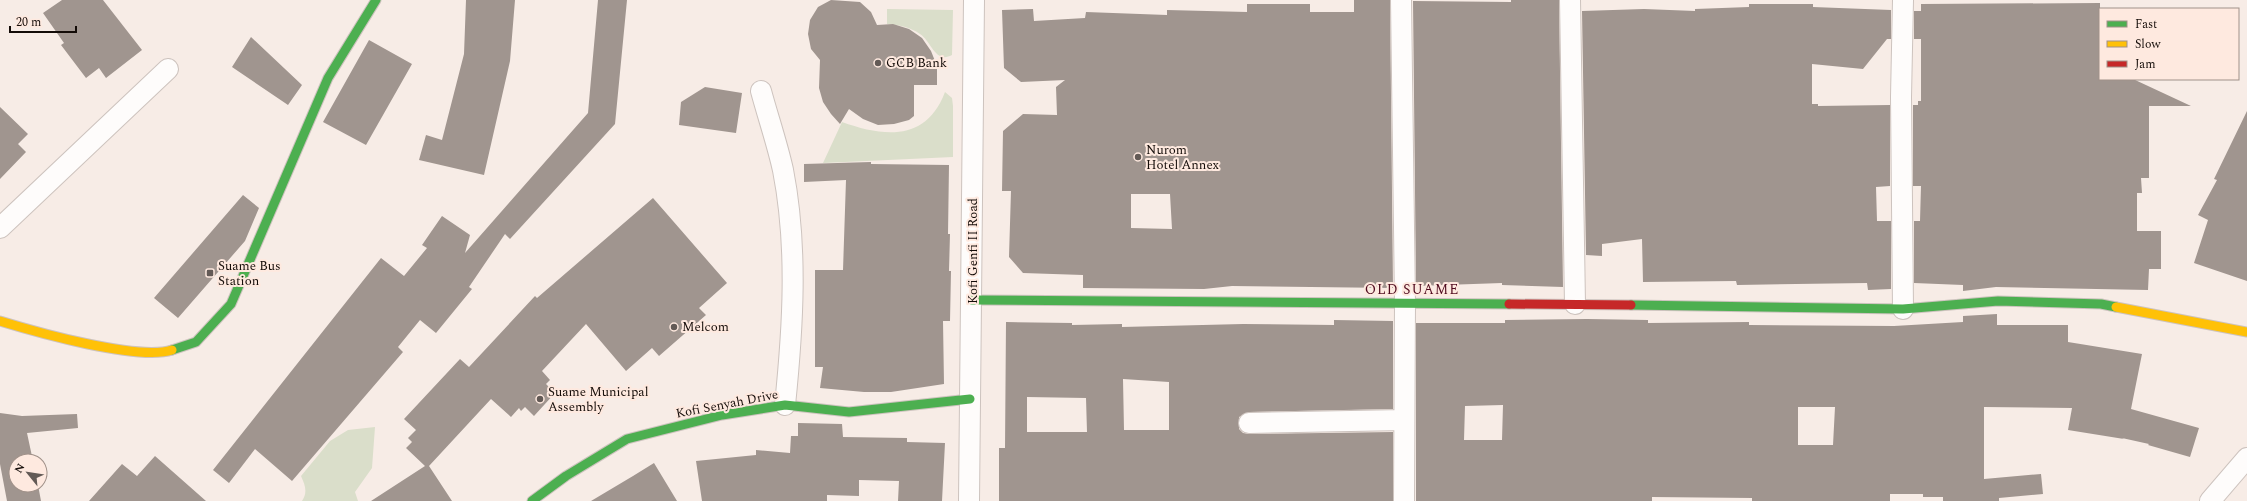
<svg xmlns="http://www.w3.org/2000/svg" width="2247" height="501" viewBox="0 0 2247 501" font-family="Spectral,serif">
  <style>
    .green { fill: #dadeca }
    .building { fill: #a0958f; fill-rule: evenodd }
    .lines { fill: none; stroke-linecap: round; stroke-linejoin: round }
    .street-casing { stroke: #cdc3be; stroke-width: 22 }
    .fast-casing { stroke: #cdc3be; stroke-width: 11 }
    .slow-casing { stroke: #cdc3be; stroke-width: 11 }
    .jam-casing { stroke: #cdc3be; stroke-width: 11 }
    .street { stroke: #fefcfb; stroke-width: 20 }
    .fast { stroke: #4caf50; stroke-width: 9 }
    .slow { stroke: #ffc107; stroke-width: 9 }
    .jam { stroke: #c62828; stroke-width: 9 }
    .poi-dot { fill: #635a56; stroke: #fee9df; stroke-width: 1.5 }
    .labels { text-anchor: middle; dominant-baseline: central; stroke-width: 4; stroke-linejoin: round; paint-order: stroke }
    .poi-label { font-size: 13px; fill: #140c08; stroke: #fee9df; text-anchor: start }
    .street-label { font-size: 13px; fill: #140c08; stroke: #fee9df }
    .neighbourhood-label { font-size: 14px; letter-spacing: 1px; fill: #500a1e; stroke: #fee9df }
  </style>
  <rect width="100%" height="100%" fill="#f7ece6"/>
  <path class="green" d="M 887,9 L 953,10 L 952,55 C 935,64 932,42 920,34 C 910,27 899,25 887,24 Z
    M 945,92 L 952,98 L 953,106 L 953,157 L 823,163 L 842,122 C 884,137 926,142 945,92 Z
    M 375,427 L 372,468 L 355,492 L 358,501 L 302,501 C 308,492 305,485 301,476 L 330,441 L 348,430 Z"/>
  <path class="building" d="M 62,0 L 103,0 L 142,50 L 106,78 L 99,68 L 86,78 L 61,45 L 64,43 L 43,13 Z
    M 466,0 L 515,0 L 510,61 L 484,175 L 419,160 L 426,135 L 442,140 L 464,54 Z
    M 598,0 L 627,0 L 615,124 L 510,239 L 505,234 L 469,287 L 472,289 L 436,333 L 420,320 L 398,347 L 403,352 L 292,481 L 255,449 L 229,483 L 213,470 L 381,258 L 404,276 L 427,248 L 422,245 L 442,216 L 470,235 L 465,253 L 588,113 Z
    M 831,0 L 860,2 L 871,12 L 877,25 L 893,24 L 909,29 L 922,38 L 931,51 L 937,66 L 937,85 L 914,85 L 914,116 L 909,120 L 894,124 L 878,125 L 863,119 L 849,109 L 840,124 L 831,114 L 823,102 L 819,88 L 820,60 L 811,49 L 808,34 L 810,20 L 818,7 Z
    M 1354,0 L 1390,0 L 1393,288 L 1232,286 L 1204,289 L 1083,288 L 1083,275 L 1023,273 L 1009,257 L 1011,191 L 1002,191 L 1003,131 L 1023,114 L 1057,115 L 1056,87 L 1065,80 L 1021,82 L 1004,68 L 1002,10 L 1033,9 L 1034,21 L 1085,18 L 1086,12 L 1167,15 L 1167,10 L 1247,12 L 1247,4 L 1310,4 L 1310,12 L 1354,12 ZM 1131,194 L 1170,194 L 1172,229 L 1131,228 Z
    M 1511,0 L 1559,0 L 1563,287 L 1502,285 L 1502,283 L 1416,286 L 1413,1 L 1511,2 Z
    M 2100,3 L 2100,79 L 2133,79 L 2191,106 L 2149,106 L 2149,178 L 2141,178 L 2142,193 L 2137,193 L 2137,231 L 2161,231 L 2161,269 L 2149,269 L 2148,290 L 1996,287 L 1963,291 L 1963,285 L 1914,283 L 1914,221 L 1920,221 L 1921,186 L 1913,186 L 1913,105 L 1918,105 L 1918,101 L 1921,101 L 1921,39 L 1914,39 L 1914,11 L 1921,11 L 1921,4 Z
    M 1749,4 L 1813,4 L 1813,7 L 1891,10 L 1891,39 L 1887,39 L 1863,69 L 1812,64 L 1812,104 L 1818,104 L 1818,106 L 1890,105 L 1890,186 L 1876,187 L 1877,221 L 1891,221 L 1891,289 L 1868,290 L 1867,283 L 1737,285 L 1736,281 L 1643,282 L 1642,239 L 1602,244 L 1602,256 L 1586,255 L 1582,11 L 1644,9 L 1695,11 L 1695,9 L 1749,7 Z
    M 251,37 L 302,85 L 288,105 L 232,67 Z
    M 369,40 L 412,64 L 366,145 L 323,122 Z
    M 705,87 L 742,93 L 736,133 L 679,125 L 681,102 Z
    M 0,107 L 28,134 L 18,144 L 26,152 L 0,179 Z
    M 2247,111 L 2247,281 L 2194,263 L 2208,220 L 2198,215 L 2217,180 L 2214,179 Z
    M 871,162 L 871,164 L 949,165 L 948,234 L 950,234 L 949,271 L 951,271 L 950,321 L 943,321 L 944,384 L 891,392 L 864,392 L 820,388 L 823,367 L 815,367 L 815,270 L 843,270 L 846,180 L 804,182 L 804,164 Z
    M 243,195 L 259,208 L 245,241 L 178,318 L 154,298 Z
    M 653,198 L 727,283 L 699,308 L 706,315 L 659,356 L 652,348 L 626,371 L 586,324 L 542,371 L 550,380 L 546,384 L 555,393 L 534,416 L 525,407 L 521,411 L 519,408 L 511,417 L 491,399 L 429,466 L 452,501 L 371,501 L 425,466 L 406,448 L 412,442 L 408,438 L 416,430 L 404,419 L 460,359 L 469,367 L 535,296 L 537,298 Z
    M 1997,314 L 1997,325 L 2068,325 L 2068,342 L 2142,354 L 2131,409 L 2199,428 L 2190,457 L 2148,445 L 2149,444 L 2122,438 L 2124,439 L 2068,430 L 2072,408 L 1984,407 L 1984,479 L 2041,474 L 2043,494 L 1999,498 L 1999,501 L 1943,501 L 1943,497 L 1923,497 L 1923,494 L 1890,494 L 1890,501 L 1752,501 L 1752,498 L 1652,497 L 1652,501 L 1416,501 L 1416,323 L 1505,323 L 1505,320 L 1587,319 L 1648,320 L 1648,323 L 1749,322 L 1749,325 L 1894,326 L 1963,322 L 1963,316 ZM 1503,405 L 1502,440 L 1464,440 L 1465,406 ZM 1798,407 L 1835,407 L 1833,445 L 1798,445 Z
    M 1334,320 L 1393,321 L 1393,409 L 1249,412 L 1239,417 L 1239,429 L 1243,433 L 1249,434 L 1393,432 L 1393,501 L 999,501 L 999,448 L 1005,448 L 1006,322 L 1072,323 L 1072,325 L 1122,324 L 1122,327 L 1243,324 L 1334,325 ZM 1123,379 L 1169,382 L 1169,430 L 1124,430 ZM 1027,397 L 1086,398 L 1087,432 L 1027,432 Z
    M 0,413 L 22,416 L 77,414 L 78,428 L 27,433 L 33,461 L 16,461 L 16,485 L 38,485 L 41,501 L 7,501 L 0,464 Z
    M 798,423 L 842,424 L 843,437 L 907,438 L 907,442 L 945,443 L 942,501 L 898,501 L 899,481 L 859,480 L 859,496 L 827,495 L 827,501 L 702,501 L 696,461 L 756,455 L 756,450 L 790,453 L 791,436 L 798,436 Z
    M 155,456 L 206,501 L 89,501 L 122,464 L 137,476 Z
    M 654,463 L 677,501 L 591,501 L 633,476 Z"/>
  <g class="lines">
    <g class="street-casing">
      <path id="street" d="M 1401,0 L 1405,303 L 1404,501
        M 1570,0 L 1575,304
        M 1903,0 L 1901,97 L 1903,309
        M 761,91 C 768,117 777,143 783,170 C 798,247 793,327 785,405
        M 0,228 L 168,69
        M 1249,423 L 1404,420
        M 969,501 L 974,0
        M 2210,501 L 2247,458"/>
    </g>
    <g class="fast-casing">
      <path id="fast" d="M 972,300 L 1509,304
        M 1631,305 L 1903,309 L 1998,301 L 2101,304 L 2116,307
        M 172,350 L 196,342 L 231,304 L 328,78 L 376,0
        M 532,501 L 566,476 L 627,439 L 722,415 L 785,405 L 849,412 L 970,399"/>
    </g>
    <g class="slow-casing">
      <path id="slow" d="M 2116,307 L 2247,332
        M 0,321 C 36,332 138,361 172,350"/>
    </g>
    <g class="jam-casing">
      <path id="jam" d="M 1509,304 L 1631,305"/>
    </g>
    <use href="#street" class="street"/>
    <use href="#fast" class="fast"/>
    <use href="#slow" class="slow"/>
    <use href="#jam" class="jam"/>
  </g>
  <g class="poi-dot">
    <circle cx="878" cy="63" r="4"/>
    <circle cx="1138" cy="157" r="4"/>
    <rect x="206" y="269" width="8" height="8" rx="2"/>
    <circle cx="674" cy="327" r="4"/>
    <circle cx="540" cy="399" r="4"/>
  </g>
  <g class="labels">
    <g class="poi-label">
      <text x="886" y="63">GCB Bank</text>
      <text x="1146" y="150">Nurom<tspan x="1146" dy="15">Hotel Annex</tspan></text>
      <text x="218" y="266">Suame Bus<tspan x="218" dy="15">Station</tspan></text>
      <text x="682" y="327">Melcom</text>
      <text x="548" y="392">Suame Municipal<tspan x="548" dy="15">Assembly</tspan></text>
    </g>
    <g class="street-label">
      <text transform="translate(973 251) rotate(-90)">Kofi Genfi II Road</text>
      <text transform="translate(727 404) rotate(-11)">Kofi Senyah Drive</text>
    </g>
    <g class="neighbourhood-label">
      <text x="1412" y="289">OLD SUAME</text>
    </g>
  </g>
  <rect x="2099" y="8" width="140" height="72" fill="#fee9df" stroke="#a09189"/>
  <rect x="2107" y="21" width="20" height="6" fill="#4caf50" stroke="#a09189"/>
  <text x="2135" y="28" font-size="12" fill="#140c08">Fast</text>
  <rect x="2107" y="41" width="20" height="6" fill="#ffc107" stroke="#a09189"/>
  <text x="2135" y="48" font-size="12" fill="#140c08">Slow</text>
  <rect x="2107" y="61" width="20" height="6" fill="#c62828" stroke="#a09189"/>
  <text x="2135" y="68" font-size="12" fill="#140c08">Jam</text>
  <g transform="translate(28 473) rotate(300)"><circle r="19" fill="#fee9df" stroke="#a09189"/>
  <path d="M0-3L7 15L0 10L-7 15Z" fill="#635a56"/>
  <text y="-6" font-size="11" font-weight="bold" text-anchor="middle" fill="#140c08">N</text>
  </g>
  <path d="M10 26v6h66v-6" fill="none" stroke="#140c08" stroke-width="2"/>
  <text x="16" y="26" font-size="12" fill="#140c08" stroke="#fee9df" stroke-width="3" paint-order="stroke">20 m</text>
</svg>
